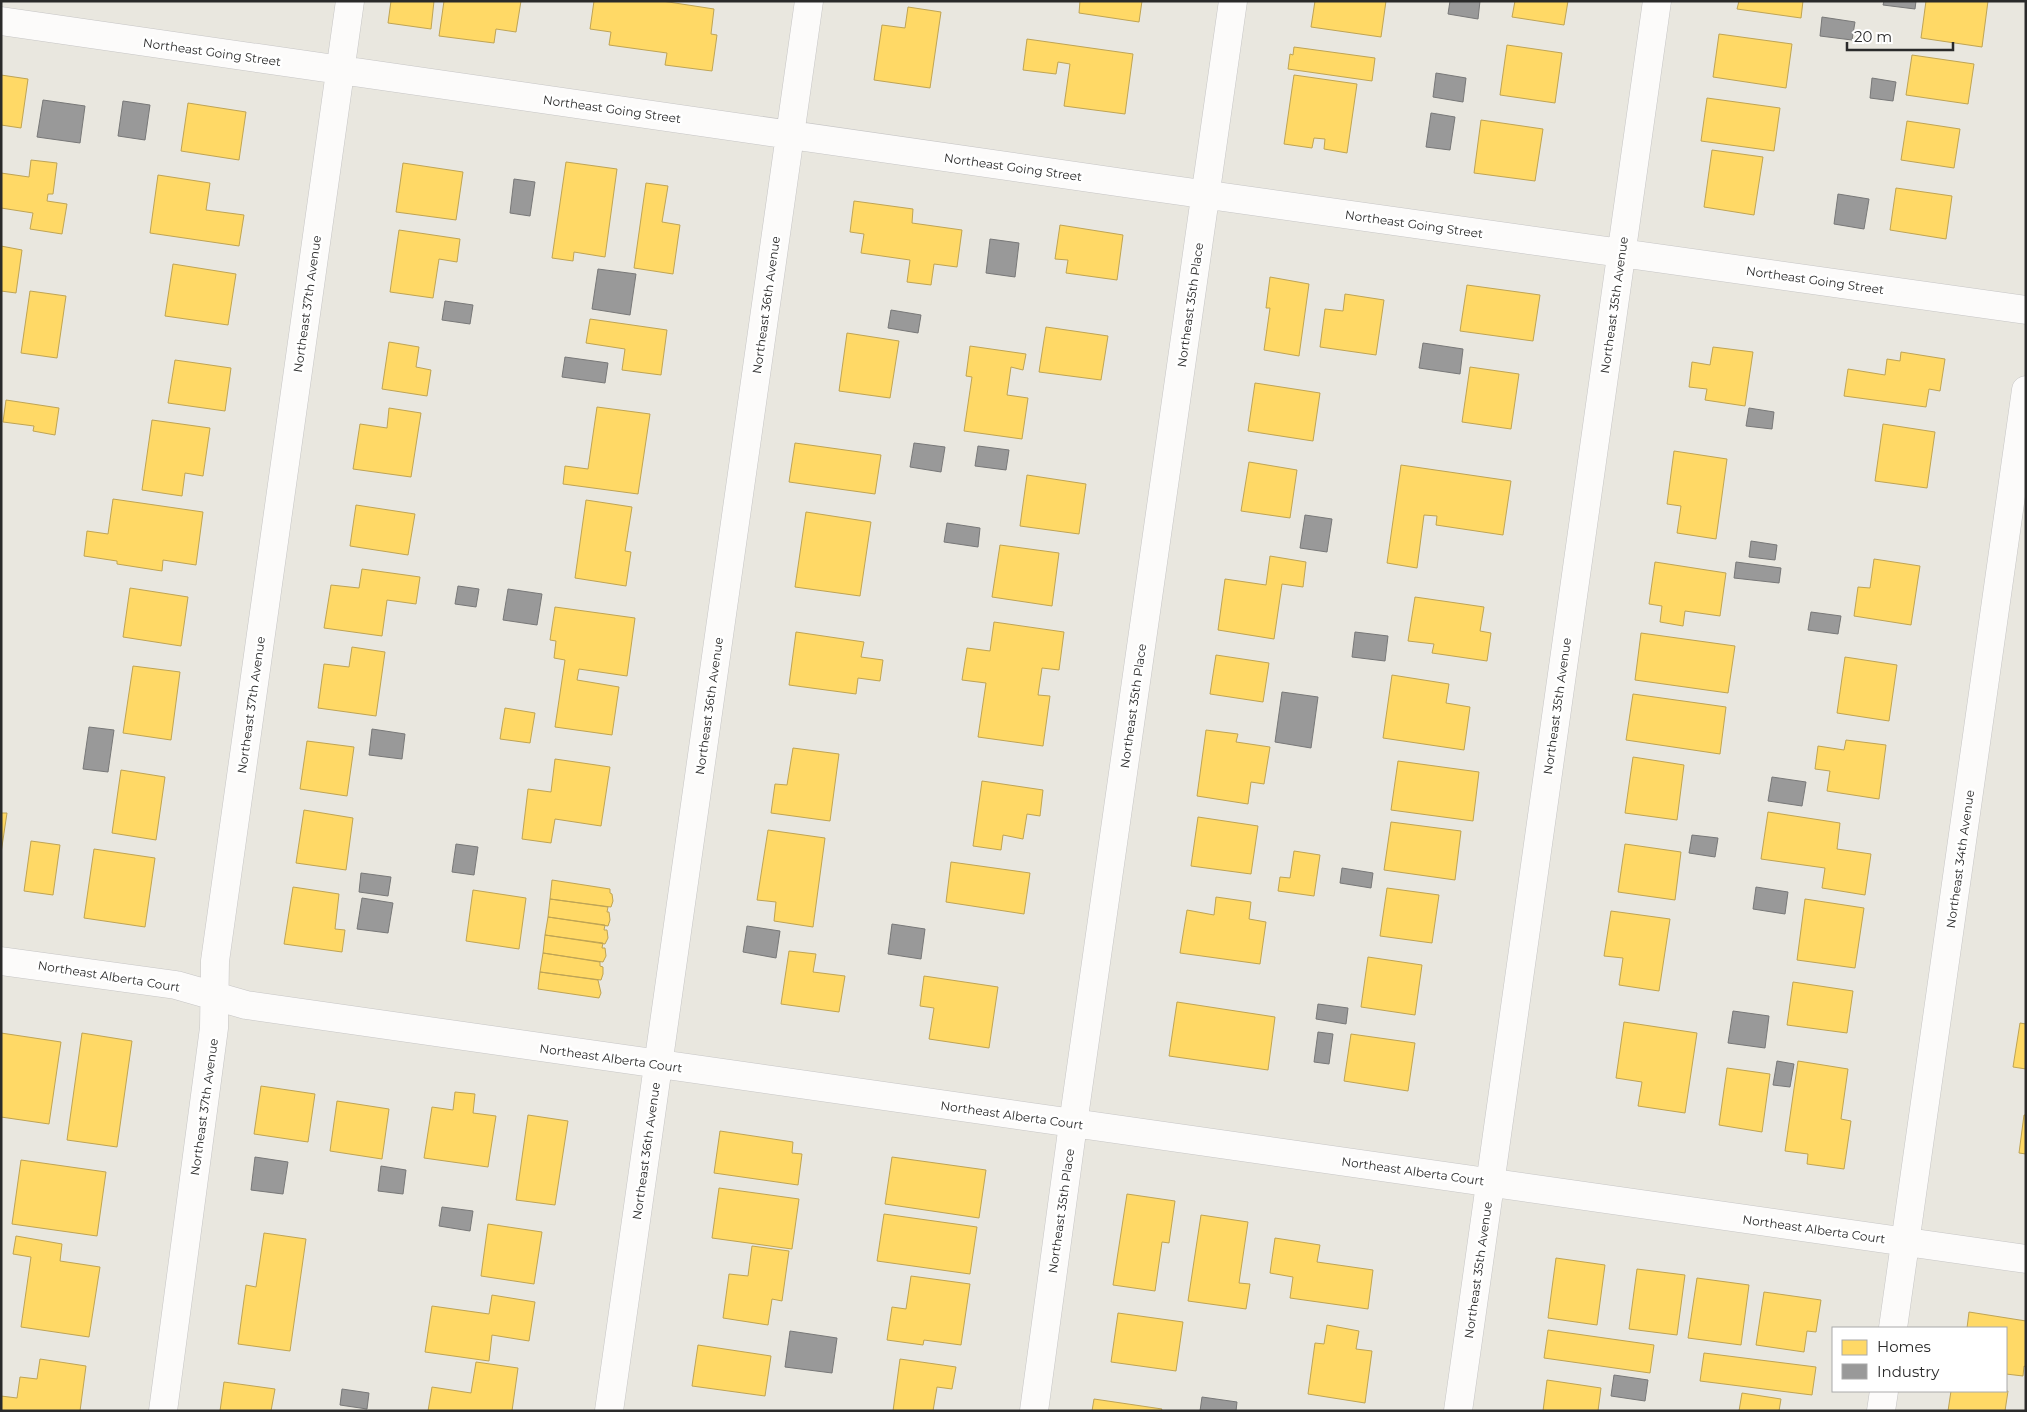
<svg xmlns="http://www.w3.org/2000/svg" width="2027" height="1412" viewBox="0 0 2027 1412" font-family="Montserrat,sans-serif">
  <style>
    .homes { fill: #ffd966; stroke: #bfa454 }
    .industry { fill: #999; stroke: #787878 }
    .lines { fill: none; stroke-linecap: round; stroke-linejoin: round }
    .minor-casing { stroke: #c6c5c5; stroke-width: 29 }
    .minor { stroke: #fcfbfa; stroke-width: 28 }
    .labels { text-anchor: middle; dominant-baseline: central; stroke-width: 5; stroke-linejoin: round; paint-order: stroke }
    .street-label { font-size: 12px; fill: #2a2a2a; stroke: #fff }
  </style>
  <rect width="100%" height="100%" fill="#e9e7df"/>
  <path class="homes" d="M 391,1 L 434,1 L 431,29 L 388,23 Z
    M 444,1 L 521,1 L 516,32 L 496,29 L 494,43 L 439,36 Z
    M 594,1 L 662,1 L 714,9 L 711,34 L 717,35 L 712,71 L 665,65 L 667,53 L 609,45 L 611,32 L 590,29 Z
    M 1080,1 L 1142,1 L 1139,22 L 1079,13 Z
    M 1315,1 L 1386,1 L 1381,37 L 1311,27 Z
    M 1515,1 L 1568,1 L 1564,25 L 1512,17 Z
    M 1739,1 L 1803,1 L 1801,18 L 1737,9 Z
    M 1926,1 L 1988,1 L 1982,47 L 1921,38 Z
    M 908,7 L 941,12 L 930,88 L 874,80 L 882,25 L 905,28 Z
    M 1719,34 L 1792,44 L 1786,88 L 1713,77 Z
    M 1027,39 L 1133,54 L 1125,114 L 1064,106 L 1070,64 L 1058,62 L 1056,74 L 1023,70 Z
    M 1507,45 L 1562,53 L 1555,103 L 1500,95 Z
    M 1294,47 L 1375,58 L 1372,81 L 1288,69 L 1290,54 L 1293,55 Z
    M 1912,55 L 1974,64 L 1968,104 L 1906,95 Z
    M 1,75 L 28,79 L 21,128 L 1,125 Z
    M 1294,75 L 1357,84 L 1347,153 L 1324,149 L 1325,139 L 1314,138 L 1312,148 L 1284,144 Z
    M 1707,98 L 1780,108 L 1774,151 L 1701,141 Z
    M 188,103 L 246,112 L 239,160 L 181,151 Z
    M 1481,120 L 1543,129 L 1535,181 L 1474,173 Z
    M 1907,121 L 1960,129 L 1954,168 L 1901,160 Z
    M 1712,150 L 1763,157 L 1754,215 L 1704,207 Z
    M 31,160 L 57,163 L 53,194 L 48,194 L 47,201 L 67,204 L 62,234 L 30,229 L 33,213 L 1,208 L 1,173 L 29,177 Z
    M 566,162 L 617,169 L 605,257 L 574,252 L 573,261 L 552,258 Z
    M 403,163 L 463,172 L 456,220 L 396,212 Z
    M 158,175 L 210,183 L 206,210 L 244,215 L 239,246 L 150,233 Z
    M 646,183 L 668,186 L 662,222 L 680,225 L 673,274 L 634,268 Z
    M 1896,188 L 1952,196 L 1946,239 L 1890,230 Z
    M 854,201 L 913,209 L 912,223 L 962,230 L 957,267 L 934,264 L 931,285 L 907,282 L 910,260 L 861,253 L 864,234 L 850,232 Z
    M 1060,225 L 1123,235 L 1117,280 L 1066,273 L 1068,260 L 1055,259 Z
    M 399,230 L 460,239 L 457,262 L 439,259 L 433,298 L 390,292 Z
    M 1,246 L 22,250 L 16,293 L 1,291 Z
    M 173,264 L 236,274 L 228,325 L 165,316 Z
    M 1270,277 L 1309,284 L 1299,356 L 1264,350 L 1270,308 L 1266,308 Z
    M 1467,285 L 1540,295 L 1533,341 L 1460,331 Z
    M 30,291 L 66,296 L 57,358 L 21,353 Z
    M 1345,294 L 1384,300 L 1376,355 L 1320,347 L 1325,309 L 1343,311 Z
    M 590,319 L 667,330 L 661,375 L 622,370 L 625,349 L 586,343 Z
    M 1046,327 L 1108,336 L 1101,380 L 1039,372 Z
    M 847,333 L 899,341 L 890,398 L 839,391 Z
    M 389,342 L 419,347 L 416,367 L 431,370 L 427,396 L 382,389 Z
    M 970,346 L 1026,354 L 1023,370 L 1011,367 L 1007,395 L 1028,398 L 1022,439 L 964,431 L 972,377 L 966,376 Z
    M 1713,347 L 1753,352 L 1745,406 L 1705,400 L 1707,389 L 1689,387 L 1692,362 L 1710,365 Z
    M 1901,352 L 1945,359 L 1940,391 L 1929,389 L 1926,407 L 1844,396 L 1848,369 L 1885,375 L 1887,359 L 1900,361 Z
    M 175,360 L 231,368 L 225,411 L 168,403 Z
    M 1470,367 L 1519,374 L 1511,429 L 1462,422 Z
    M 1255,383 L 1320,393 L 1313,441 L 1248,431 Z
    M 6,400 L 59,408 L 55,435 L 33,431 L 34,426 L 3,422 Z
    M 597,407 L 650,414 L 638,494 L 563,484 L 565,466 L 588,469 Z
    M 389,408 L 421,413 L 411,477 L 353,469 L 360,424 L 387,428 Z
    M 152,420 L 210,428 L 203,476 L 185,473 L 182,496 L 142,490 Z
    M 1883,424 L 1935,432 L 1927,488 L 1875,481 Z
    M 795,443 L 881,455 L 875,494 L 789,482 Z
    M 1674,451 L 1727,459 L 1716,539 L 1677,533 L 1681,506 L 1667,504 Z
    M 1249,462 L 1297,470 L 1290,518 L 1241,511 Z
    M 1401,465 L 1511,481 L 1503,535 L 1436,525 L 1437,516 L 1424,515 L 1417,568 L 1387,563 Z
    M 1027,475 L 1086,484 L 1079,534 L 1020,526 Z
    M 113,499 L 203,512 L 196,565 L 163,560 L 162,571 L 117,564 L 117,561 L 84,556 L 87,531 L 108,534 Z
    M 586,500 L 632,507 L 625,551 L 631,552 L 626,586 L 575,578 Z
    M 356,505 L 415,514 L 408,555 L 350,546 Z
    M 806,512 L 871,522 L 860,596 L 795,587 Z
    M 1000,545 L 1059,553 L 1052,606 L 992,597 Z
    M 1270,556 L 1306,562 L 1303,587 L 1282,584 L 1274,639 L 1218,630 L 1225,579 L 1266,585 Z
    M 1874,559 L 1920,566 L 1911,625 L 1854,616 L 1858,587 L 1870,588 Z
    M 1655,562 L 1726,573 L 1720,616 L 1685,611 L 1683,626 L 1660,622 L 1662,606 L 1649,604 Z
    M 362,569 L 420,577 L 416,604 L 387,600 L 382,636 L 324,628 L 331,585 L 359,588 Z
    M 130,588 L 188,597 L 181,646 L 123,637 Z
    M 1415,597 L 1484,607 L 1480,631 L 1491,633 L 1487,661 L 1432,653 L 1434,644 L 1408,641 Z
    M 555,607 L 635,618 L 627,676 L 579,669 L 577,680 L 619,687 L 612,735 L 555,727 L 565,660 L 554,658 L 556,641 L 550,640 Z
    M 994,622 L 1064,632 L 1059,670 L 1042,668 L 1038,695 L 1050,696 L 1043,746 L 978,737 L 986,683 L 962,680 L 967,648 L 990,651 Z
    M 796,632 L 864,642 L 861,657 L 883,660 L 880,681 L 858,678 L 856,694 L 789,685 Z
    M 1641,633 L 1735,646 L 1728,693 L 1635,680 Z
    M 352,647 L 385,652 L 376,716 L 318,708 L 324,664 L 349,667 Z
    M 1216,655 L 1269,663 L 1263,702 L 1210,694 Z
    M 1845,657 L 1897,665 L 1889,721 L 1837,713 Z
    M 133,666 L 180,672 L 171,740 L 123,733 Z
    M 1392,675 L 1449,684 L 1446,703 L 1470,707 L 1464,750 L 1383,738 Z
    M 1633,694 L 1726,707 L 1720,754 L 1626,740 Z
    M 505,708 L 535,713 L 530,743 L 500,739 Z
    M 1206,730 L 1238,734 L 1236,742 L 1270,747 L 1264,784 L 1251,782 L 1248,804 L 1197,796 Z
    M 1846,740 L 1886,745 L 1879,799 L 1827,791 L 1830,771 L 1815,769 L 1818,746 L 1844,750 Z
    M 307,741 L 354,747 L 347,796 L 300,789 Z
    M 793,748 L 839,754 L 830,821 L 771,813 L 775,784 L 787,785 Z
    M 1633,757 L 1684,765 L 1677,820 L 1625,813 Z
    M 555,759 L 610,767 L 601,826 L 555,819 L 551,843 L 522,839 L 528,789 L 551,792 Z
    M 1398,761 L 1479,772 L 1473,821 L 1391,810 Z
    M 121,770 L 165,777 L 156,840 L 112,833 Z
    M 982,781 L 1043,790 L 1040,816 L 1027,814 L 1023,839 L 1003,835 L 1001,850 L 973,846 Z
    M 304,810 L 353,818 L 346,870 L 296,863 Z
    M 1768,812 L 1840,823 L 1837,849 L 1871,854 L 1865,895 L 1822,888 L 1825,868 L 1761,859 Z
    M 1,813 L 7,813 L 1,853 Z
    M 1198,817 L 1258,826 L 1251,874 L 1191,866 Z
    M 1391,822 L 1461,831 L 1455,880 L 1384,870 Z
    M 768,830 L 825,838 L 813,927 L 774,921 L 776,902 L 757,900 Z
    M 31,841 L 60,845 L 53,895 L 24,891 Z
    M 1625,844 L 1681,852 L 1675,900 L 1618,892 Z
    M 94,849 L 155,858 L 145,927 L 84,918 Z
    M 1294,851 L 1320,855 L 1314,896 L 1278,891 L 1280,877 L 1290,878 Z
    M 951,862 L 1030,873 L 1024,914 L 946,902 Z
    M 552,880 L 610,889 L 610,893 L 612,894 L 613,901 L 611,907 L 550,899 Z
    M 293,887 L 339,894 L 335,929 L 345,930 L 342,952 L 284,944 Z
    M 1387,888 L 1439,895 L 1432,943 L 1380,936 Z
    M 473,890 L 526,898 L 519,949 L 466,941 Z
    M 1216,897 L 1251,902 L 1249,919 L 1266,922 L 1260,964 L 1180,953 L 1187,910 L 1214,915 Z
    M 550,899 L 608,907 L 607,912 L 609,912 L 610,920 L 608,926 L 548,917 Z
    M 1805,899 L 1864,908 L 1855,968 L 1797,960 Z
    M 1611,911 L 1670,919 L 1659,991 L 1619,985 L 1623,958 L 1604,956 Z
    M 548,917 L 605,925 L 604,930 L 607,930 L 608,938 L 605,944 L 545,935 Z
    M 545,935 L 603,943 L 602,948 L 605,948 L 606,956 L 603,962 L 543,953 Z
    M 789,951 L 816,954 L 813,972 L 845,976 L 839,1012 L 781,1004 Z
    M 543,953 L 600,962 L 600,966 L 603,967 L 603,974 L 601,980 L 540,972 Z
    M 1368,957 L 1422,965 L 1415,1015 L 1361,1007 Z
    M 540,972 L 598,980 L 601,993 L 599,998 L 538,989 Z
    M 924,976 L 998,987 L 989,1048 L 929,1039 L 934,1008 L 920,1006 Z
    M 1793,982 L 1853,991 L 1847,1033 L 1787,1025 Z
    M 1177,1002 L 1275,1017 L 1268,1070 L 1169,1056 Z
    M 1624,1022 L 1697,1033 L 1685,1113 L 1638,1106 L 1642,1082 L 1616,1078 Z
    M 2020,1023 L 2026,1024 L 2026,1069 L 2013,1067 Z
    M 1,1033 L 61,1042 L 49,1124 L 1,1117 Z
    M 82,1033 L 132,1041 L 117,1147 L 67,1140 Z
    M 1351,1034 L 1415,1043 L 1408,1091 L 1344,1081 Z
    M 1798,1061 L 1848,1069 L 1841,1119 L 1851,1121 L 1844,1169 L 1807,1164 L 1808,1154 L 1785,1151 Z
    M 1727,1068 L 1770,1074 L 1762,1132 L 1719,1125 Z
    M 261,1086 L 315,1094 L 308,1142 L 254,1134 Z
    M 455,1092 L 475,1094 L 473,1113 L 496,1116 L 488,1167 L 424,1158 L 432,1107 L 453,1110 Z
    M 337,1101 L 389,1109 L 382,1159 L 330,1151 Z
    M 528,1115 L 568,1121 L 555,1205 L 516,1200 Z
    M 2024,1115 L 2026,1115 L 2026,1154 L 2019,1153 Z
    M 720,1131 L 793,1142 L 792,1153 L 802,1154 L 798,1185 L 714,1173 Z
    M 892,1157 L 986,1170 L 979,1218 L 885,1204 Z
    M 21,1160 L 106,1172 L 97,1236 L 12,1224 Z
    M 719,1188 L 799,1199 L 792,1249 L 712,1238 Z
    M 1127,1194 L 1175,1201 L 1169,1243 L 1162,1242 L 1155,1291 L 1113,1285 Z
    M 884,1214 L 977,1227 L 970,1274 L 877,1261 Z
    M 1201,1215 L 1248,1222 L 1239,1283 L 1250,1284 L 1246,1309 L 1188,1301 Z
    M 488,1224 L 542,1232 L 534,1284 L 481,1276 Z
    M 264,1233 L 306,1239 L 290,1351 L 238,1344 L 246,1285 L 256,1287 Z
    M 16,1236 L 62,1244 L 60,1261 L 100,1267 L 89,1337 L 21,1327 L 31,1257 L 13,1254 Z
    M 1275,1238 L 1320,1245 L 1317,1262 L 1373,1270 L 1368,1309 L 1290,1298 L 1293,1277 L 1270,1273 Z
    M 752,1246 L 789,1251 L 782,1301 L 772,1299 L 768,1325 L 723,1318 L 729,1274 L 748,1276 Z
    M 1556,1258 L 1605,1265 L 1597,1325 L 1548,1318 Z
    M 1637,1269 L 1685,1275 L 1677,1335 L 1629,1329 Z
    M 911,1276 L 970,1284 L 961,1345 L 924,1340 L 923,1345 L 887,1340 L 892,1307 L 906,1309 Z
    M 1697,1278 L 1749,1285 L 1741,1345 L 1688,1338 Z
    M 1764,1292 L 1821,1300 L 1816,1332 L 1807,1331 L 1804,1352 L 1756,1345 Z
    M 492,1295 L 535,1302 L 529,1341 L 492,1335 L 489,1361 L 425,1352 L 432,1306 L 489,1314 Z
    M 1969,1312 L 2026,1321 L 2026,1367 L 2024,1366 L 2023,1376 L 2006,1374 L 2006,1328 L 1967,1328 Z
    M 1118,1313 L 1183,1322 L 1176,1371 L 1111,1362 Z
    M 1327,1325 L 1359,1331 L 1356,1349 L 1372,1351 L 1365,1403 L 1308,1394 L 1315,1343 L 1324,1344 Z
    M 1548,1330 L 1654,1345 L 1650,1373 L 1544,1358 Z
    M 698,1345 L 771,1356 L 765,1396 L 692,1386 Z
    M 1704,1353 L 1816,1367 L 1812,1395 L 1700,1381 Z
    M 40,1359 L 86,1366 L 80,1411 L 1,1411 L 1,1396 L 17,1398 L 20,1377 L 37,1379 Z
    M 900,1359 L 956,1367 L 952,1389 L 937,1387 L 933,1411 L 893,1411 Z
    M 476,1362 L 518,1368 L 512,1411 L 428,1411 L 432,1387 L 471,1393 Z
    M 1547,1380 L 1601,1388 L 1598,1411 L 1543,1411 Z
    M 224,1382 L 275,1389 L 271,1411 L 220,1411 Z
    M 1951,1391 L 2008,1391 L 2005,1411 L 1948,1411 Z
    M 1742,1393 L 1781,1399 L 1779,1411 L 1739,1411 Z
    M 1094,1399 L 1162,1409 L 1161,1411 L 1092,1411 Z"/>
  <path class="industry" d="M 1450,1 L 1480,1 L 1478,19 L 1448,14 Z
    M 1884,1 L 1916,1 L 1915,9 L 1883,5 Z
    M 1822,17 L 1855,22 L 1852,40 L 1820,36 Z
    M 1436,73 L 1466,78 L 1463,102 L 1433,97 Z
    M 1872,78 L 1896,82 L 1893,101 L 1870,98 Z
    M 43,100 L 85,106 L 80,143 L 37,137 Z
    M 123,101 L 150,105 L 145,140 L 118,136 Z
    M 1431,113 L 1455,117 L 1450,150 L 1426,147 Z
    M 514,179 L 535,182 L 530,216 L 510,213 Z
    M 1838,194 L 1869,199 L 1864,229 L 1834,224 Z
    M 990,239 L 1019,243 L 1015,277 L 986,273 Z
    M 598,269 L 636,274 L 630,315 L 592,309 Z
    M 445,301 L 473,305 L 470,324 L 442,320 Z
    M 891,310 L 921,315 L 918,333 L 888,328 Z
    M 1423,343 L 1463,349 L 1460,374 L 1419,368 Z
    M 565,357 L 608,363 L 605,383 L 562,377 Z
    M 1749,408 L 1774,412 L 1772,429 L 1746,426 Z
    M 914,443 L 945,447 L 941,472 L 910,467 Z
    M 978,446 L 1009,450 L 1006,470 L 975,466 Z
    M 1305,515 L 1332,519 L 1327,552 L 1300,548 Z
    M 947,523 L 980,528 L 978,547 L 944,542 Z
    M 1751,541 L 1777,545 L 1775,560 L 1749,557 Z
    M 1736,562 L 1781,568 L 1779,583 L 1734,578 Z
    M 458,586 L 479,589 L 476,607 L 455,604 Z
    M 508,589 L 542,594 L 537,625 L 503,620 Z
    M 1811,612 L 1841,616 L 1838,634 L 1808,630 Z
    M 1355,632 L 1388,636 L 1385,661 L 1352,657 Z
    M 1282,692 L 1318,697 L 1311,748 L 1275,742 Z
    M 89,727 L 114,730 L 108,772 L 83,769 Z
    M 372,729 L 405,734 L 402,759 L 369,755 Z
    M 1772,777 L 1806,782 L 1802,806 L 1768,801 Z
    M 1692,835 L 1718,838 L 1715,857 L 1689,853 Z
    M 456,844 L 478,847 L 474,875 L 452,872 Z
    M 1342,868 L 1373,873 L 1371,888 L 1340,883 Z
    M 361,873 L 391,877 L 388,896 L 359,892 Z
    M 1756,887 L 1788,892 L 1785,914 L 1753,909 Z
    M 362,898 L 393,903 L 388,933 L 357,929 Z
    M 892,924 L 925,929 L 921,959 L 888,954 Z
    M 747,926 L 780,931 L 776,958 L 743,952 Z
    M 1318,1004 L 1348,1008 L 1346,1024 L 1316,1019 Z
    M 1733,1011 L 1769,1016 L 1765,1048 L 1728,1043 Z
    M 1318,1032 L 1333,1034 L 1329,1064 L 1314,1062 Z
    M 1777,1061 L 1794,1064 L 1790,1087 L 1773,1085 Z
    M 255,1157 L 288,1162 L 283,1194 L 251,1190 Z
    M 381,1166 L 406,1170 L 403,1194 L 378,1191 Z
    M 442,1207 L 473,1211 L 470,1231 L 439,1226 Z
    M 790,1331 L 837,1338 L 832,1373 L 785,1367 Z
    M 1614,1375 L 1648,1380 L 1645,1401 L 1611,1396 Z
    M 342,1389 L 369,1393 L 367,1409 L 340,1405 Z
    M 1202,1397 L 1237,1402 L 1236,1411 L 1200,1411 Z"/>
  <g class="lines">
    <g class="minor-casing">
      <path id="minor" d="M 1,21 L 1131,184 L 2026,310
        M 1,961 L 176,985 L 246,1005 L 2026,1259
        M 1893,1328 L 2026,390
        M 163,1411 L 214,1028 L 215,961 L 350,1
        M 609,1411 L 809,1
        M 1034,1411 L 1073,1124 L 1233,1
        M 1458,1411 L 1657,1
        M 1881,1411 L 1884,1391"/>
    </g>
    <use href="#minor" class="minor"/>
  </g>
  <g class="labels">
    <g class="street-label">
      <text transform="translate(212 52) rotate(8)">Northeast Going Street</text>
      <text transform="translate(612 109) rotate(8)">Northeast Going Street</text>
      <text transform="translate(1013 167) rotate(8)">Northeast Going Street</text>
      <text transform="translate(1414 224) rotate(8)">Northeast Going Street</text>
      <text transform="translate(1815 280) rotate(8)">Northeast Going Street</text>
      <text transform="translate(307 304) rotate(-82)">Northeast 37th Avenue</text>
      <text transform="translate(766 305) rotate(-82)">Northeast 36th Avenue</text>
      <text transform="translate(1190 305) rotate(-82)">Northeast 35th Place</text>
      <text transform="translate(1614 305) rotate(-82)">Northeast 35th Avenue</text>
      <text transform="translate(251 705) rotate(-82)">Northeast 37th Avenue</text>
      <text transform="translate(709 706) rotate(-82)">Northeast 36th Avenue</text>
      <text transform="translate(1133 706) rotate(-82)">Northeast 35th Place</text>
      <text transform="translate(1557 706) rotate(-82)">Northeast 35th Avenue</text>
      <text transform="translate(1960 859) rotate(-82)">Northeast 34th Avenue</text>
      <text transform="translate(109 976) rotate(9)">Northeast Alberta Court</text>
      <text transform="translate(611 1058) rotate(8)">Northeast Alberta Court</text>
      <text transform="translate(204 1107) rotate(-82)">Northeast 37th Avenue</text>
      <text transform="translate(1012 1115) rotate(8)">Northeast Alberta Court</text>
      <text transform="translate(646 1151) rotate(-82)">Northeast 36th Avenue</text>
      <text transform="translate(1413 1171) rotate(8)">Northeast Alberta Court</text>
      <text transform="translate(1061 1211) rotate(-82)">Northeast 35th Place</text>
      <text transform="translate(1814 1229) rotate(8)">Northeast Alberta Court</text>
      <text transform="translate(1478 1270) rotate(-82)">Northeast 35th Avenue</text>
    </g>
  </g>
  <rect width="2027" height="1412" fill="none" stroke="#2a2a2a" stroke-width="5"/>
  <rect x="1832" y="1327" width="175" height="65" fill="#ffffff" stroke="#aaaaaa"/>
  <rect x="1842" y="1340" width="25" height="15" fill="#ffd966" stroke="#aaaaaa"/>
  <text x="1877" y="1352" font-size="15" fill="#2a2a2a">Homes</text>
  <rect x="1842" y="1364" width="25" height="15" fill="#999999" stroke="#aaaaaa"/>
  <text x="1877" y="1377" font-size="15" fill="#2a2a2a">Industry</text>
  <path d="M1847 42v8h106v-8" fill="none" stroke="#2a2a2a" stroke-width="2.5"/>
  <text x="1854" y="42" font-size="15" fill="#2a2a2a" stroke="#ffffff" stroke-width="4" paint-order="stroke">20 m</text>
</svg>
